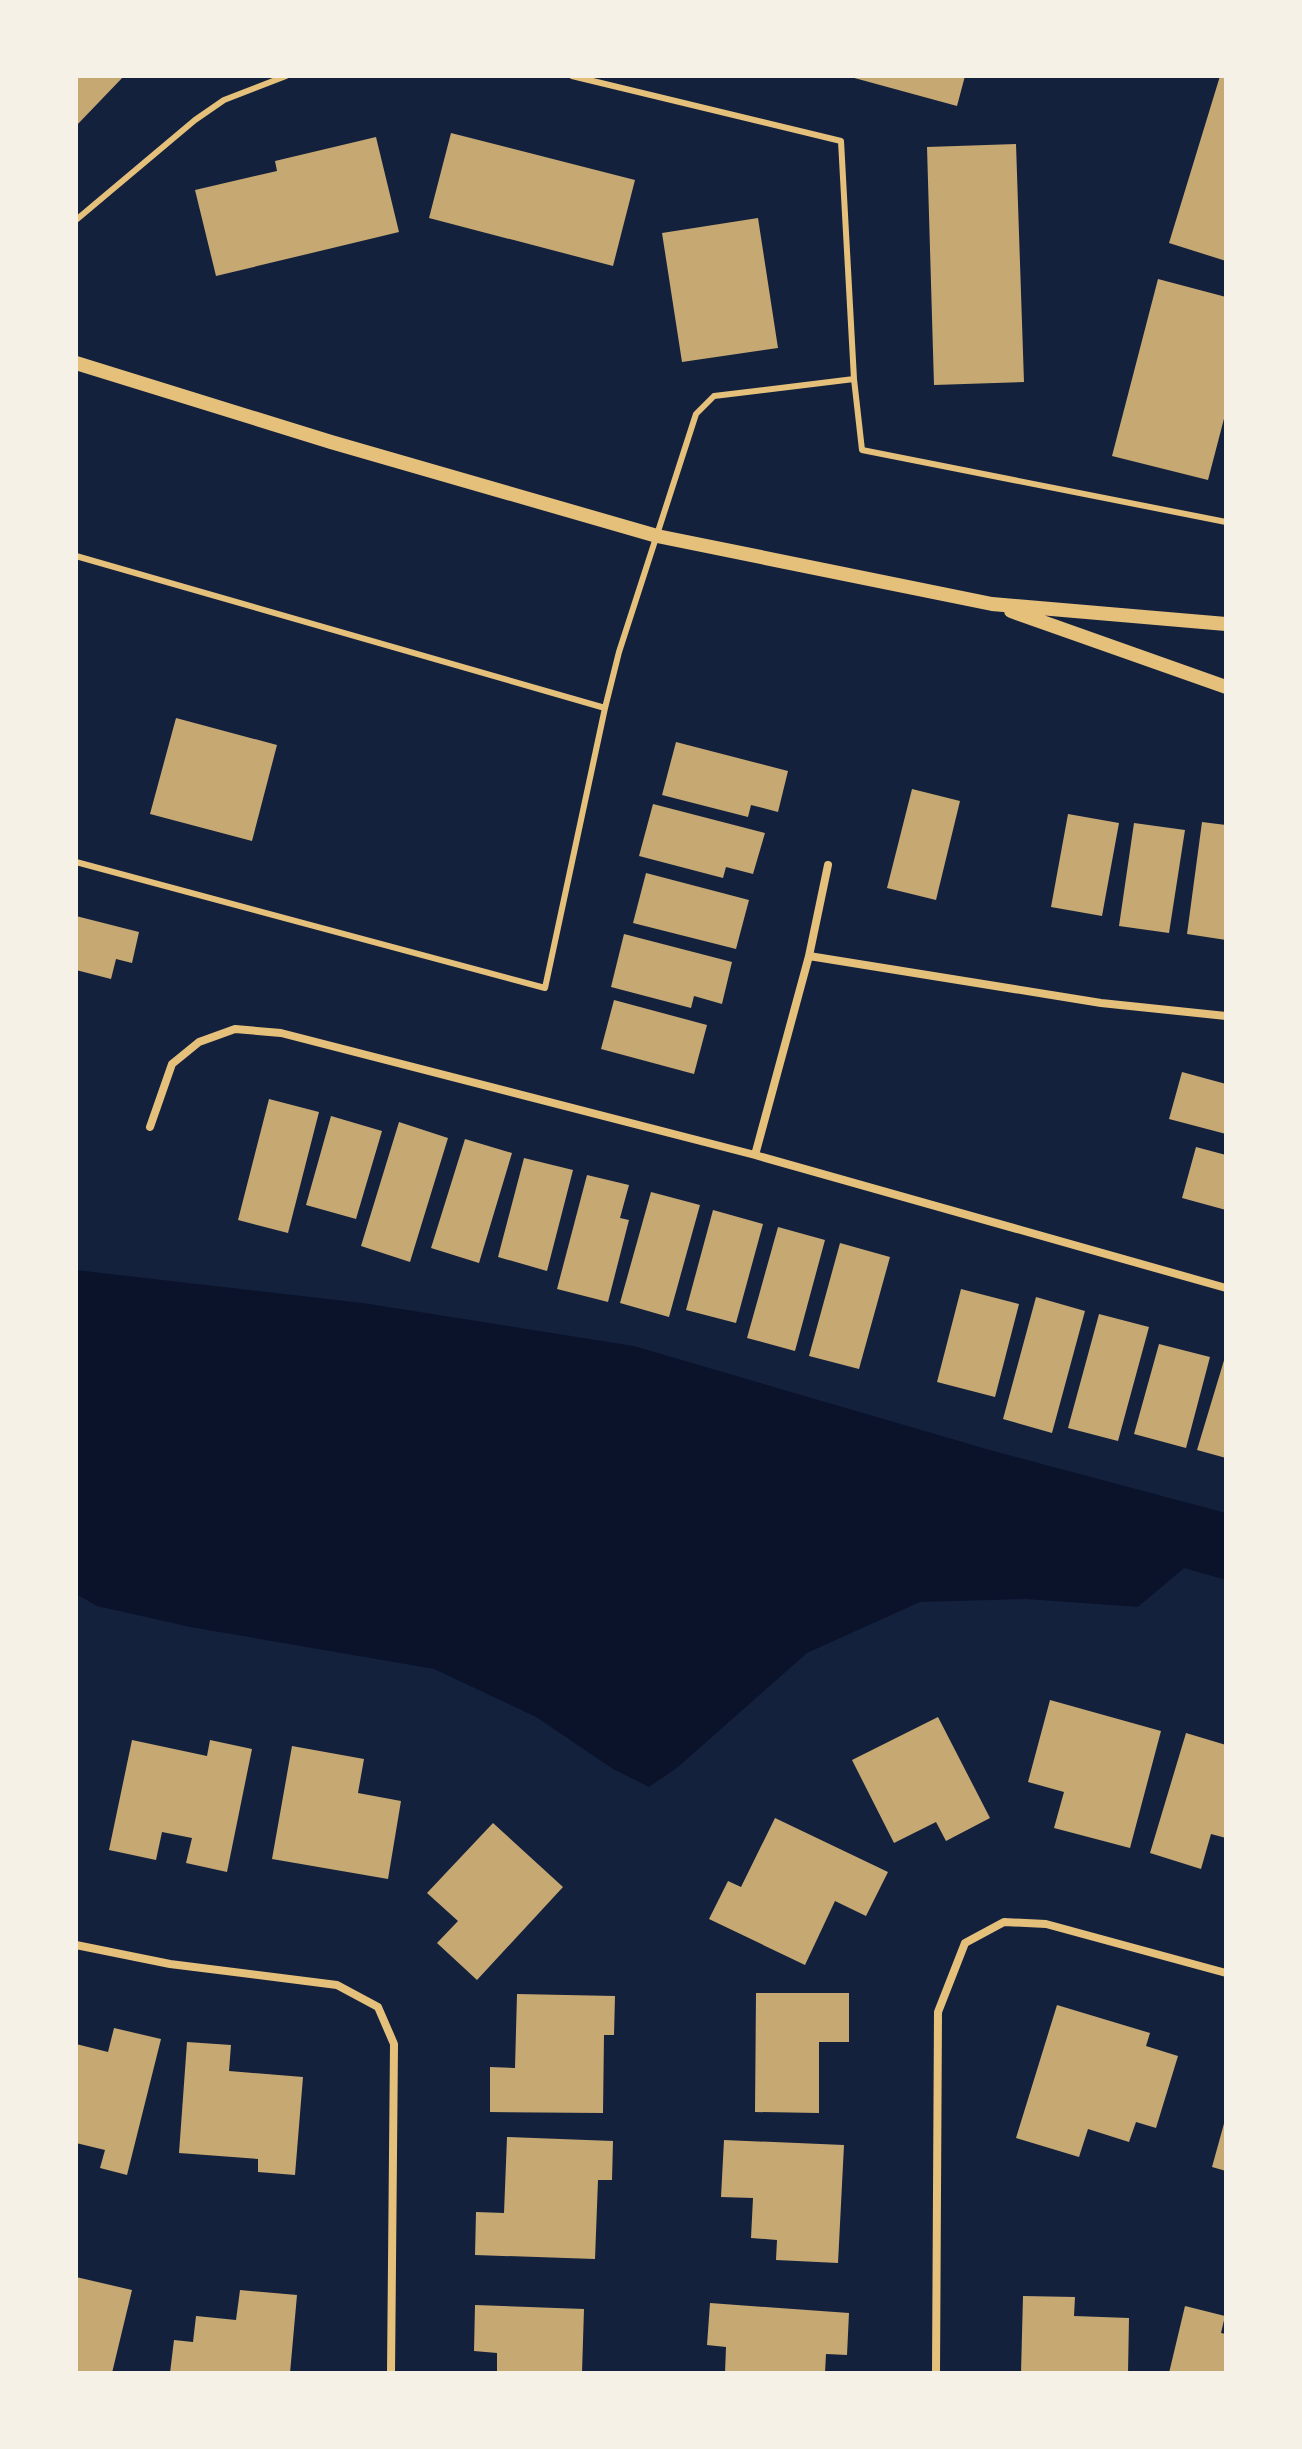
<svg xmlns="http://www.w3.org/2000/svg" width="1302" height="2449" viewBox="0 0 1302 2449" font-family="'Public Sans',sans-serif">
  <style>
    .water { fill: #0b132b }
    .building { fill: #c6a872 }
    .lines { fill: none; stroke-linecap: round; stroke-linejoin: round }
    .service { stroke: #e5c07b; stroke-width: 6 }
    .minor { stroke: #e5c07b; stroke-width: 8 }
    .tertiary { stroke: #e5c07b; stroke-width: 14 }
  </style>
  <rect width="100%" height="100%" fill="#14213d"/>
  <path class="water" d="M 76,1270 L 363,1303 L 634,1346 L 990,1450 L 1226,1513 L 1226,1580 L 1184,1568 L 1138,1607 L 1026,1599 L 920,1602 L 807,1653 L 677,1768 L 649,1787 L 613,1769 L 536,1717 L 434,1669 L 190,1627 L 97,1606 L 76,1594 Z"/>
  <path class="building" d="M 76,76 L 124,76 L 76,126 Z
    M 847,76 L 965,76 L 957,106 Z
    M 1220,76 L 1226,76 L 1226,261 L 1169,243 Z
    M 451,133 L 635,180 L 613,266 L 429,218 Z
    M 376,137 L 399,232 L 216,276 L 195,190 L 277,171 L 275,161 Z
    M 1016,144 L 1024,382 L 934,385 L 927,147 Z
    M 758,218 L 778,348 L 682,362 L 662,233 Z
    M 1158,279 L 1226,297 L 1226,411 L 1208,480 L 1112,456 Z
    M 176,718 L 277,745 L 252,841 L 150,814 Z
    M 676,742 L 788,771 L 778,812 L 751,805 L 748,817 L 662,795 Z
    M 912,789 L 960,801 L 936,900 L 887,888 Z
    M 653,804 L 765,833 L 753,874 L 726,867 L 723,878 L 639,856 Z
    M 1068,814 L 1119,823 L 1102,916 L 1051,907 Z
    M 1202,822 L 1226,825 L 1226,940 L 1187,934 Z
    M 1134,823 L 1185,830 L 1169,933 L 1119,926 Z
    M 646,873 L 749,900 L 736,949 L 633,923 Z
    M 76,916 L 139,932 L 132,963 L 116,959 L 111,979 L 76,970 Z
    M 624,934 L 732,962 L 722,1004 L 694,996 L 691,1008 L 611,987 Z
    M 614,1000 L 707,1025 L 694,1074 L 601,1049 Z
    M 1182,1072 L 1226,1084 L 1226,1134 L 1169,1119 Z
    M 269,1099 L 319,1112 L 288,1233 L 238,1220 Z
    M 331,1116 L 382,1131 L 356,1219 L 306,1205 Z
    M 399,1122 L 448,1138 L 410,1262 L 361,1246 Z
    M 465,1139 L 512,1153 L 479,1263 L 431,1248 Z
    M 1196,1147 L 1226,1155 L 1226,1210 L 1182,1198 Z
    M 524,1158 L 573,1170 L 547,1271 L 498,1257 Z
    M 587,1175 L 629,1185 L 620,1218 L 629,1220 L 608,1302 L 557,1289 Z
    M 651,1192 L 700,1205 L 669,1317 L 620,1303 Z
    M 713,1210 L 763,1224 L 736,1323 L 686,1310 Z
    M 778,1227 L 825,1240 L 795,1351 L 747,1338 Z
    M 840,1243 L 890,1257 L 859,1369 L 809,1356 Z
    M 961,1289 L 1019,1304 L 995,1397 L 937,1382 Z
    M 1036,1297 L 1085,1311 L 1052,1433 L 1003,1419 Z
    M 1099,1314 L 1149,1327 L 1118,1441 L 1068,1428 Z
    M 1159,1344 L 1210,1357 L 1186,1448 L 1134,1434 Z
    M 1225,1357 L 1226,1357 L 1226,1458 L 1197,1450 Z
    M 1050,1700 L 1161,1731 L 1130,1848 L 1054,1828 L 1064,1792 L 1028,1782 Z
    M 938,1717 L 990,1818 L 946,1841 L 936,1822 L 894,1843 L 852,1760 Z
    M 1186,1733 L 1226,1745 L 1226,1838 L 1211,1834 L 1201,1869 L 1150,1853 Z
    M 132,1740 L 207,1756 L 210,1740 L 252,1749 L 227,1872 L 186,1863 L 192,1838 L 162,1832 L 156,1860 L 109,1850 Z
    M 292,1746 L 364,1759 L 358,1793 L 401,1801 L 388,1879 L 272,1859 Z
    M 775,1818 L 888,1872 L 866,1916 L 835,1901 L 805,1965 L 709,1919 L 728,1881 L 741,1887 Z
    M 493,1823 L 563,1887 L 477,1980 L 437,1943 L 458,1921 L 427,1893 Z
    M 756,1993 L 849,1993 L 849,2042 L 819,2042 L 819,2113 L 755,2112 Z
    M 517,1994 L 615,1996 L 614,2035 L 604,2035 L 603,2113 L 490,2112 L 490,2067 L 515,2068 Z
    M 1057,2005 L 1150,2033 L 1146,2046 L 1178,2056 L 1156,2128 L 1136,2122 L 1129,2142 L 1088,2129 L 1079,2157 L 1016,2138 Z
    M 114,2028 L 161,2039 L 127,2175 L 100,2168 L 105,2150 L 76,2143 L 76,2044 L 108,2052 Z
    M 187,2042 L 231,2045 L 229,2071 L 303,2077 L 295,2175 L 258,2172 L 258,2159 L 179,2153 Z
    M 1225,2120 L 1226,2120 L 1226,2171 L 1212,2167 Z
    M 507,2137 L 613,2141 L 612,2180 L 598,2180 L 595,2259 L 475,2255 L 476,2212 L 504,2213 Z
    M 724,2140 L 844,2145 L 838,2263 L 776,2260 L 777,2240 L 751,2238 L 753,2198 L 721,2197 Z
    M 76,2277 L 132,2290 L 112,2373 L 76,2373 Z
    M 240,2290 L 297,2295 L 290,2373 L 170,2373 L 174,2340 L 193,2342 L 196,2316 L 236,2320 Z
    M 1023,2296 L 1075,2297 L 1074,2316 L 1129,2318 L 1128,2373 L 1021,2373 Z
    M 710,2303 L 849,2313 L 847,2355 L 826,2354 L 825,2373 L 725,2373 L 726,2347 L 707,2345 Z
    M 475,2305 L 584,2309 L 582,2373 L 497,2373 L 497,2353 L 474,2351 Z
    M 1185,2306 L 1225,2316 L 1221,2333 L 1226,2334 L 1226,2373 L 1169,2373 Z"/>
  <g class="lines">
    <path class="service" d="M 76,220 L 195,120 L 224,100 L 286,76
      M 854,379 L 862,450 L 1226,522
      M 76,556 L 605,708 L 619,652 L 696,414 L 714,396 L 854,379 L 841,141 L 572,76
      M 76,862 L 545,988 L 605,708"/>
    <path class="minor" d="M 809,956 L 1101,1003 L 1226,1016
      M 150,1127 L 172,1064 L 199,1042 L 235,1029 L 281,1033 L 755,1155 L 1226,1288
      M 755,1155 L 809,956 L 828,865
      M 76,1945 L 170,1964 L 337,1985 L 378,2007 L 394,2044 L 391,2373
      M 936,2373 L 938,2012 L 965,1943 L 1004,1922 L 1046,1924 L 1226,1973"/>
    <path class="tertiary" d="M 76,363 L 331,442 L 657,536 L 992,604 L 1226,624
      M 1011,611 L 1226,687"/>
  </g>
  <rect width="1302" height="2449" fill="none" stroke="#f6f1e7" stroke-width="156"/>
</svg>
